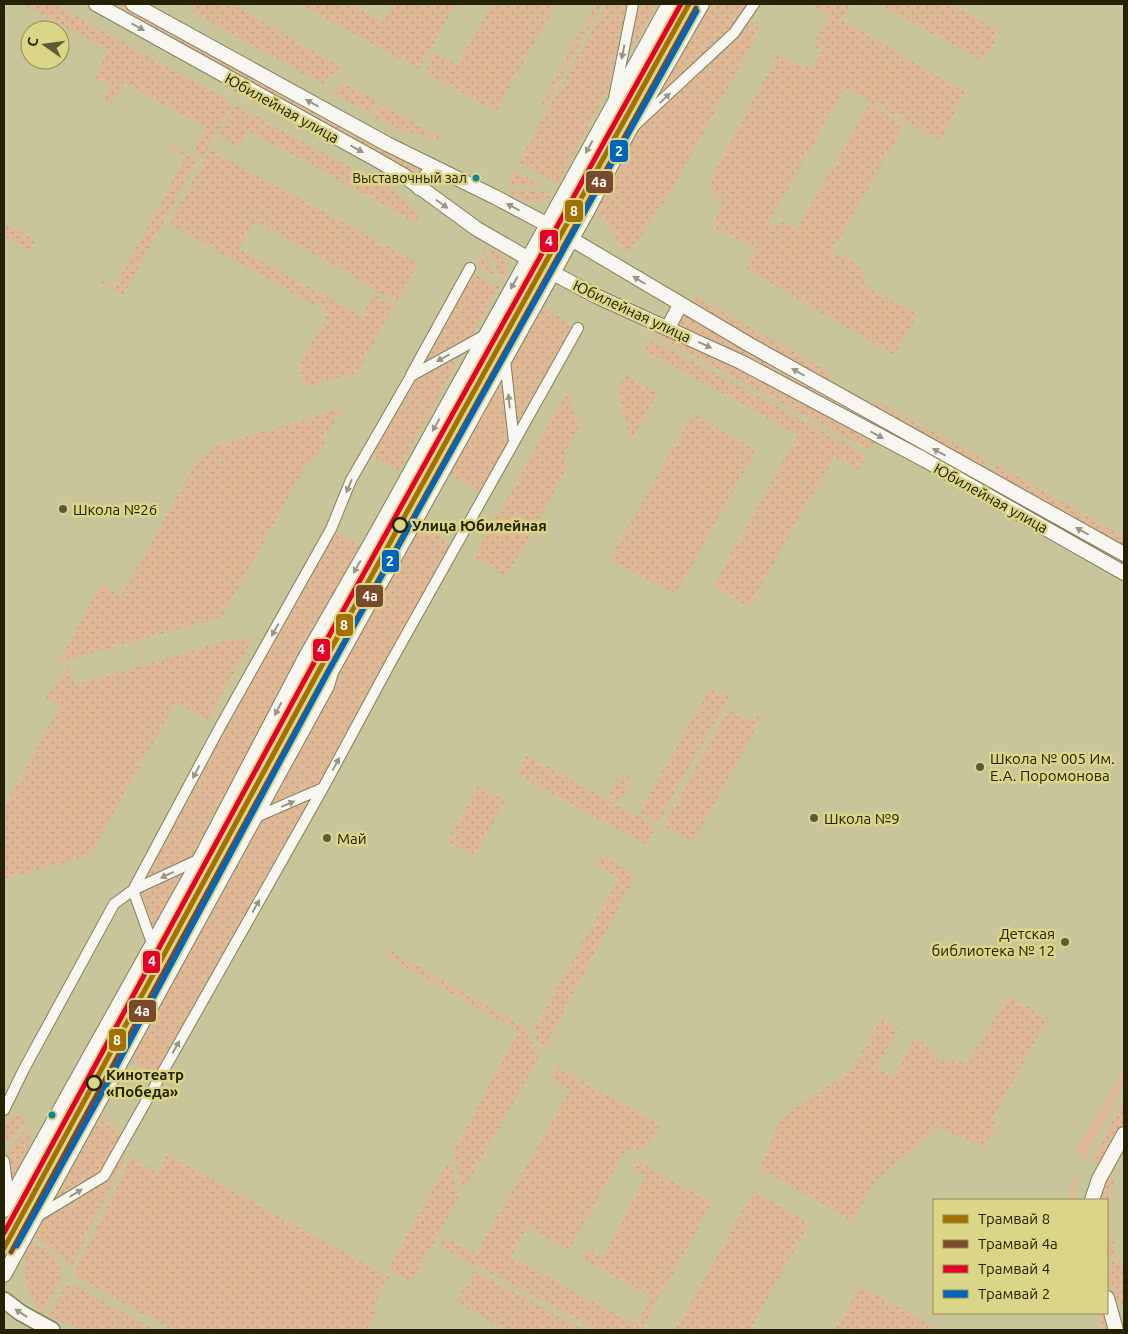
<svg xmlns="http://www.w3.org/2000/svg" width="1128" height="1334" viewBox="0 0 1128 1334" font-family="Ubuntu,sans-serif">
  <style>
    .grass { fill: url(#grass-dots) }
    .park { fill: #dfb996 }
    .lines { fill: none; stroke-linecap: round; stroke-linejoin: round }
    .street-casing { stroke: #83805b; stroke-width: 12 }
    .secondary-casing { stroke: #83805b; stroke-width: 16 }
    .primary-casing { stroke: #83805b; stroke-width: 18 }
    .street { stroke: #f7f6f0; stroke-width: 10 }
    .secondary { stroke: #f7f6f0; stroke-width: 14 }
    .primary { stroke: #f7f6f0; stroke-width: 15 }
    .tram-1-casing { stroke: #dbd587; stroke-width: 9 }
    .tram-2-casing { stroke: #dbd587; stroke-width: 9 }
    .tram-3-casing { stroke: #dbd587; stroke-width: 9 }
    .tram-4-casing { stroke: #dbd587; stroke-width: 9 }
    .tram-1 { stroke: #a37101; stroke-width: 5 }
    .tram-2 { stroke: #7a4b2a; stroke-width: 5 }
    .tram-3 { stroke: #e4002b; stroke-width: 5 }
    .tram-4 { stroke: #0065bd; stroke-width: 5 }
    .oneway { fill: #989785 }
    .bus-dot { fill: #09879b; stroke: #dbd587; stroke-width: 2 }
    .poi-dot { fill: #5d5b37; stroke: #dbd587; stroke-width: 2 }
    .stop-dot { fill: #dbd587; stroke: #242202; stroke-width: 2.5 }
    .labels { text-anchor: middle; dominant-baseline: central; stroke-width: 5; stroke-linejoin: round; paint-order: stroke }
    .bus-label { font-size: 14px; fill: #242202; stroke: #dbd587; text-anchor: end }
    .street-label { font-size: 15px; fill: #242202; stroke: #dbd587 }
    .poi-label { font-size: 15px; fill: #242202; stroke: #dbd587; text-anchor: start }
    .stop-label { font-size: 15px; font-weight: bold; fill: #242202; stroke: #dbd587; text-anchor: start }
    .line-badge { stroke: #dbd587; stroke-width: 2 }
    .badge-label { font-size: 14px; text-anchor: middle; font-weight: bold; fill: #fff }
  </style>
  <defs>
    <pattern id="grass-dots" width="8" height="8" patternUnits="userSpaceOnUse" patternTransform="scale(1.25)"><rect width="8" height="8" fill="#dfb996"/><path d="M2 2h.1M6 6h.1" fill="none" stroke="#bf9f80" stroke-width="1.8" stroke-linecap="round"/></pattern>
  </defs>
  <rect width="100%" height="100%" fill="#c8c59a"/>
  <path class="grass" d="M 21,4 L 54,4 L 233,103 L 203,157 L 193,152 L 206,128 L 124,82 L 111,105 L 104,100 L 111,85 L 95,77 L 109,50 Z
    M 111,4 L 121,4 L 418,169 L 421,172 L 418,174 Z
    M 193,4 L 232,4 L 340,66 L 335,76 L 327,78 L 324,85 L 189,10 Z
    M 299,4 L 350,4 L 383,22 L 393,4 L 456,4 L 419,69 Z
    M 492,4 L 556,4 L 496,111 L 424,72 L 435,53 L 457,65 Z
    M 596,4 L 602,4 L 545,106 L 540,104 Z
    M 607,4 L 627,4 L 609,88 L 558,184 L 519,162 Z
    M 638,4 L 657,4 L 628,56 Z
    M 702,4 L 754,4 L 746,18 L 760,29 L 671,192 L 628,254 L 603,218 L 589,208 Z
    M 809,4 L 851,4 L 842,20 L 965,92 L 941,140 L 845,88 L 767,225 L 770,227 L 783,221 L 797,229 L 869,104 L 904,125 L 831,253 L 844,257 L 859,265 L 867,287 L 918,314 L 894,355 L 747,269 L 756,249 L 712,226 L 723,205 L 709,182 L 777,56 L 800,66 L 813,67 L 822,51 L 813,45 L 829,17 L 838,19 Z
    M 879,4 L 950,4 L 1000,31 L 983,61 Z
    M 343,83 L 378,102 L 370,114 L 333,93 Z
    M 380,104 L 447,141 L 398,130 L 373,116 Z
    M 235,105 L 399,194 L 420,215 L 415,222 L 249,131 L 240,147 L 218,136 Z
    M 169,144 L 198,160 L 123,295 L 100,282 L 97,273 L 100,278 L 115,286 L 185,158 L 168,147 Z
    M 210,150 L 418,263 L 397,302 L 255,220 L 239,249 L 362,316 L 374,294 L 394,306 L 357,373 L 305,387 L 299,365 L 329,313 L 169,224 Z
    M 515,170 L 542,186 L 507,185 Z
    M 505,190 L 546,191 L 552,195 C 536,210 520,198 505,190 Z
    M 4,223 L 35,240 L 30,252 L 4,236 Z
    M 490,248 C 506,258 512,261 503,281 L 489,251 Z
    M 484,251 L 496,276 L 475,265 Z
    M 472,273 L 499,287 L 472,336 L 428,360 L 424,361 Z
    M 696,297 L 831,373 L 826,383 L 683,302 Z
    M 536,304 L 578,328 L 485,495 L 444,471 Z
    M 682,313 L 859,413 L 856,418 L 675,326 Z
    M 659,328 L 667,331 L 877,438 L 870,450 L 655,335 Z
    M 651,339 L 867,455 L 858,470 L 834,457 L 749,607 L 714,585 L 798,435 L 644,350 Z
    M 461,355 L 399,471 L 371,455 L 413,382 Z
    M 627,376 L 658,393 L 631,442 L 618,390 Z
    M 568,390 L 579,429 L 564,453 L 567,469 L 507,576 L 474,557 Z
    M 876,401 L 989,462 L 985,471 L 872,408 Z
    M 342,408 L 323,441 L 327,444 L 306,465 L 222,617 L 58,663 L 101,585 L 121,596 L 195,465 L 216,446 Z
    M 693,413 L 756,450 L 676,594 L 611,561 L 612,555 Z
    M 868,418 L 1124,560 L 1124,567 L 865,423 Z
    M 997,465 L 1124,537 L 1124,548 L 992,475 Z
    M 416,522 L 455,547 L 159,1078 L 122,1057 Z
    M 331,529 L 367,549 L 152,943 L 133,890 Z
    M 253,638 L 208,720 L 176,702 L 89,856 L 4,879 L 4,808 L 60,706 L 45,698 L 69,666 L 75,685 L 226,641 Z
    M 710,688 L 729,697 L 658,823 L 638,811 L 643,806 Z
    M 728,710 L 750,721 L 763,714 L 694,842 L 663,826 Z
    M 527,755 L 656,827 L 646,845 L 517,774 Z
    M 622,774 L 632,779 L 619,802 L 606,795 Z
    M 478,785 L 506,801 L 474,856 L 447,842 Z
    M 601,855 L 636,875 L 543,1051 L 532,1027 L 537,1024 L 619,878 L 596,865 Z
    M 389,950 L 527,1029 L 539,1059 L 462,1192 L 454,1150 L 519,1031 L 386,956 Z
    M 1009,996 L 1048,1018 L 992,1120 L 996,1124 L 983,1147 L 938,1127 L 872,1185 L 853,1222 L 760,1168 L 782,1117 L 853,1069 L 881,1019 L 898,1028 L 877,1067 L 892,1078 L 915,1038 L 924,1043 L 936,1058 L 967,1063 Z
    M 557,1067 L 660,1125 L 646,1148 L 626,1150 L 569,1250 L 527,1227 L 511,1257 L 636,1325 L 651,1297 L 583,1259 L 588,1250 L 603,1258 L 646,1176 L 632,1168 L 636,1160 L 712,1203 L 641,1330 L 588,1330 L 590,1326 L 438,1245 L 443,1236 L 476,1254 L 570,1090 L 551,1079 Z
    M 1124,1100 L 1124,1126 L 1102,1167 L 1091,1161 Z
    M 11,1114 L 19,1114 L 26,1118 L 24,1125 L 7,1144 L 5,1131 Z
    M 102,1114 L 120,1134 L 113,1148 L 126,1155 L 71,1267 L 61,1255 L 35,1237 Z
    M 26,1128 L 30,1132 L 30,1144 L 13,1177 L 8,1152 Z
    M 167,1155 L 389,1277 L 375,1303 L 373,1319 L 367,1330 L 172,1330 L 73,1275 L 131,1158 L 158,1173 Z
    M 448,1162 L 451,1164 L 459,1198 L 411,1282 L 389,1269 Z
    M 1106,1173 L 1114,1178 L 1109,1224 L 1117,1256 L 1107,1260 L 1107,1200 L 1097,1200 Z
    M 754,1191 L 809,1224 L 750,1330 L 675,1330 Z
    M 31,1242 L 56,1256 L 63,1277 L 42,1313 C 29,1300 22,1275 26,1257 C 27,1252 30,1246 31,1242 Z
    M 1119,1260 L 1124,1270 L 1124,1306 C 1106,1293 1107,1285 1107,1264 Z
    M 474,1271 L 584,1330 L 506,1330 L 456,1302 Z
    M 68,1282 L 155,1330 L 83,1330 L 46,1317 Z
    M 860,1286 L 940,1330 L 835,1330 Z
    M 1097,1313 L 1103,1313 L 1109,1330 L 1103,1330 Z"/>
  <path class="park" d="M 1124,1069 L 1124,1086 L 1085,1157 L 1076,1149 Z
    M 1076,1173 L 1079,1176 L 1075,1185 L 1075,1200 L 1067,1200 Z"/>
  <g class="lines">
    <g class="street-casing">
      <path id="street" d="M 614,98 L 633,4
        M 635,125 L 734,33 L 754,4
        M 505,360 L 514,442
        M 411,375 L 470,268
        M 254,818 L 323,788
        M 152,943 L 133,890 L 200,859
        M 4,1110 L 24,1069 L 114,904 L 133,890 L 220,727 L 331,529 L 351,480 L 411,376 L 485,335
        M 4,1161 L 9,1199
        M 38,1216 L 104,1176 L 323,788 L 392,660 L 578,328"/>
    </g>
    <g class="secondary-casing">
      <path id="secondary" d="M 96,4 L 379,161 L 403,175 L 477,229 L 553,273 L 596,296 L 741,362 L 925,460 L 1124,573
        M 133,4 L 387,144 L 495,197 L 546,224 L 750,345 L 1124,554
        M 419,188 L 432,167
        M 668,328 L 680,305
        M 1092,1200 L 1099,1179 L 1124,1134
        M 4,1210 L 200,859 L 305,658 L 376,534 L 669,4
        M 4,1275 L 327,686 L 331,672 L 589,208 L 629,131 L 702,4
        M 1107,1298 L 1116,1330"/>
    </g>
    <g class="primary-casing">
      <path id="primary" d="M 4,1300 L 21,1313 L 52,1330"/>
    </g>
    <use href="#street" class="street"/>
    <use href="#secondary" class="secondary"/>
    <use href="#primary" class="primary"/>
    <g class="tram-1-casing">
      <path id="tram-1" d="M 4,1248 L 322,665 L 689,4"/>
    </g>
    <g class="tram-2-casing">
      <path id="tram-2" d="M 11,1252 L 329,669 L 696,8"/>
    </g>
    <g class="tram-3-casing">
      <path id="tram-3" d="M 4,1233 L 315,661 L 681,4"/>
    </g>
    <g class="tram-4-casing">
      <path id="tram-4" d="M 17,1246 L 105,1088 L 329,671 L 697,11"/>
    </g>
    <use href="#tram-1" class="tram-1"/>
    <use href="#tram-2" class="tram-2"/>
    <use href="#tram-3" class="tram-3"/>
    <use href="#tram-4" class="tram-4"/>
  </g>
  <defs><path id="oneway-solid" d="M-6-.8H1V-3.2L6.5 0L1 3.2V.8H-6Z" transform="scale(1.25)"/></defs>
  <g class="oneway">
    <use href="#oneway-solid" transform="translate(138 27) rotate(29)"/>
    <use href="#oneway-solid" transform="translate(623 52) rotate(101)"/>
    <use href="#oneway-solid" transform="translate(665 98) rotate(-43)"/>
    <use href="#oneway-solid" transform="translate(312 103) rotate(-151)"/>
    <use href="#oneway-solid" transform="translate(589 147) rotate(119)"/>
    <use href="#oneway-solid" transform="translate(357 149) rotate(29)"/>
    <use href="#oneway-solid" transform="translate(442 204) rotate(35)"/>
    <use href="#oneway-solid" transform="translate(513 207) rotate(-152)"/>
    <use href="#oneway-solid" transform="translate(639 280) rotate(-148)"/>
    <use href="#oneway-solid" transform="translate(514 283) rotate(119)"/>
    <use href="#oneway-solid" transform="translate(705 345) rotate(25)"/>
    <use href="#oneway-solid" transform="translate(443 358) rotate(151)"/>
    <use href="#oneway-solid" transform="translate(798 372) rotate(-150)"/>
    <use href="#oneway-solid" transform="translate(509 401) rotate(-96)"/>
    <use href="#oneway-solid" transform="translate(436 425) rotate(119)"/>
    <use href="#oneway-solid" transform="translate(877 435) rotate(29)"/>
    <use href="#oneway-solid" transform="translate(939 452) rotate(-151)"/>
    <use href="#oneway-solid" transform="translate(349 486) rotate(113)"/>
    <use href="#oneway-solid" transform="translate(1082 531) rotate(-151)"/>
    <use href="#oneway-solid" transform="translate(357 567) rotate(120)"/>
    <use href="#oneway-solid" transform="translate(275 630) rotate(119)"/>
    <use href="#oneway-solid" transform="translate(278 709) rotate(117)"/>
    <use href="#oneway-solid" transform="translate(336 764) rotate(-62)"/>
    <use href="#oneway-solid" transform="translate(196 772) rotate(118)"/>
    <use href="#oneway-solid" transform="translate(288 804) rotate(-23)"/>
    <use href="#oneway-solid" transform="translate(167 875) rotate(155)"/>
    <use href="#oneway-solid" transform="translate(256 906) rotate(-60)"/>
    <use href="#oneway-solid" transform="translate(176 1047) rotate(-60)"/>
    <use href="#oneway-solid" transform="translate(76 1193) rotate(-31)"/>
    <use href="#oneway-solid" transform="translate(21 1313) rotate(-147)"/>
  </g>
  <g class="bus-dot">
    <circle cx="476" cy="178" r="4.5"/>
    <circle cx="52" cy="1115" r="4.5"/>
  </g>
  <g class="poi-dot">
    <circle cx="63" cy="509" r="5"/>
    <circle cx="980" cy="767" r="5"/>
    <circle cx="814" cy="818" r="5"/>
    <circle cx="327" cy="838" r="5"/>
    <circle cx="1065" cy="942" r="5"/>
  </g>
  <g class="stop-dot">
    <circle cx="400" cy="525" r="7"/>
    <circle cx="94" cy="1083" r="7"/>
  </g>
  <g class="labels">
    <g class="bus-label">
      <text x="467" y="178">Выставочный зал</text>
    </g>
    <g class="street-label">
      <text transform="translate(282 108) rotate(29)">Юбилейная улица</text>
      <text transform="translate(632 311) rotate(25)">Юбилейная улица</text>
      <text transform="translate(991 498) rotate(29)">Юбилейная улица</text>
    </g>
    <g class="poi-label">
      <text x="73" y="509">Школа №26</text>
      <text x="990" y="758">Школа № 005 Им.<tspan x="990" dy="17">Е.А. Поромонова</tspan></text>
      <text x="824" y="818">Школа №9</text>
      <text x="337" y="838">Май</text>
      <text x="1055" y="933" text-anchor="end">Детская<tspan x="1055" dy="17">библиотека № 12</tspan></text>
    </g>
    <g class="stop-label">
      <text x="412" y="525">Улица Юбилейная</text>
      <text x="106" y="1074">Кинотеатр<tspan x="106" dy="17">«Победа»</tspan></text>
    </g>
  </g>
  <g class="line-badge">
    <rect x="609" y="139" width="20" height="24" rx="5" fill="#0065bd"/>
    <rect x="585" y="170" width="29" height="24" rx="5" fill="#7a4b2a"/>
    <rect x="564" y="199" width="20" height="24" rx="5" fill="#a37101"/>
    <rect x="539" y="229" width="20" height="24" rx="5" fill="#e4002b"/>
    <rect x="381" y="549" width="19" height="24" rx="5" fill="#0065bd"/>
    <rect x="355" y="584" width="29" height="24" rx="5" fill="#7a4b2a"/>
    <rect x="335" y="613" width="19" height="24" rx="5" fill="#a37101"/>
    <rect x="312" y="638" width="19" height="24" rx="5" fill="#e4002b"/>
    <rect x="142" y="950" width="19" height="24" rx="5" fill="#e4002b"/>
    <rect x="128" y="999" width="29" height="24" rx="5" fill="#7a4b2a"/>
    <rect x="108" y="1028" width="19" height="24" rx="5" fill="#a37101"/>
  </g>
  <g class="badge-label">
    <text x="619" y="156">2</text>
    <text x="599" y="187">4а</text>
    <text x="574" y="216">8</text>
    <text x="549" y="246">4</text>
    <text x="390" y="566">2</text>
    <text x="370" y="601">4а</text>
    <text x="344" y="630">8</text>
    <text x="321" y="654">4</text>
    <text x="152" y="966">4</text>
    <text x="142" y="1016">4а</text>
    <text x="117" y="1045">8</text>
  </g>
  <rect width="1128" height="1334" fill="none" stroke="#242202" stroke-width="10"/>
  <rect x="933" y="1199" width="175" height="115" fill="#dbd587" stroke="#928d52"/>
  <rect x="943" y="1215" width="25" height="8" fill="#a37101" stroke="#928d52"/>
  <text x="978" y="1224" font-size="15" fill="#242202">Трамвай 8</text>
  <rect x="943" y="1240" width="25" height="8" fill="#7a4b2a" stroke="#928d52"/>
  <text x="978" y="1249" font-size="15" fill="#242202">Трамвай 4а</text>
  <rect x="943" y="1265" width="25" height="8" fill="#e4002b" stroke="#928d52"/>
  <text x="978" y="1274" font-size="15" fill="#242202">Трамвай 4</text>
  <rect x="943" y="1290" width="25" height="8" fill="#0065bd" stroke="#928d52"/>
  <text x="978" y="1299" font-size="15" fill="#242202">Трамвай 2</text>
  <g transform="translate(45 45) rotate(284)"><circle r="24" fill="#dbd587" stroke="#928d52"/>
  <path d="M0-4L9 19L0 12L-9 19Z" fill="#5d5b37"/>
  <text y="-8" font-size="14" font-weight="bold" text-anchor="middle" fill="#242202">С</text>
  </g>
</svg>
